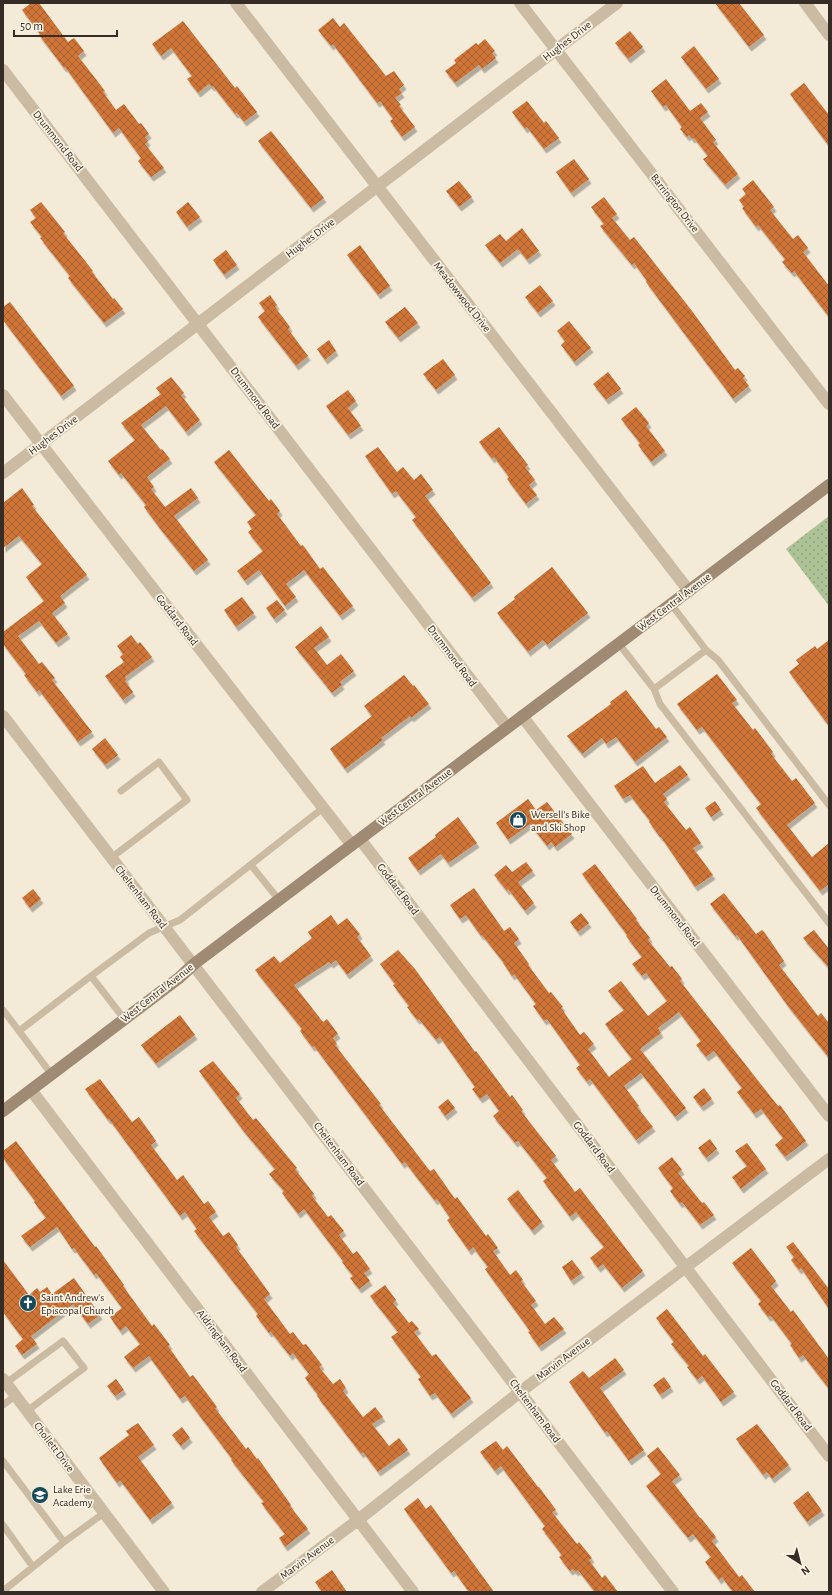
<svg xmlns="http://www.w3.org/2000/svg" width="832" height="1595" viewBox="0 0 832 1595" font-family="'Alegreya Sans',sans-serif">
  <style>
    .green { fill: url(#green-dots) }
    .building { fill: url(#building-cross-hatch); filter: url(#shadow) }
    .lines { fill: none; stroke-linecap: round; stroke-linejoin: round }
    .lane { stroke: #cbbba2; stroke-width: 7 }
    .street { stroke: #cbbba2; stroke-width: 12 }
    .secondary { stroke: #9f8a73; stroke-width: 12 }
    .labels { text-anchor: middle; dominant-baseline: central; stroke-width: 3.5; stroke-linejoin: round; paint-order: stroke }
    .street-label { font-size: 11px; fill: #352d25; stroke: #faf3e3 }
    .poi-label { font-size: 11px; fill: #352d25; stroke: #faf3e3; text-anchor: start }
  </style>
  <defs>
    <pattern id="green-dots" width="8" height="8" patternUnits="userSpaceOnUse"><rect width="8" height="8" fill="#adc396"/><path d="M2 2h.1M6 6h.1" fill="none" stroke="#8e9f7a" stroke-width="1.8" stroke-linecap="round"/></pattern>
    <pattern id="building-cross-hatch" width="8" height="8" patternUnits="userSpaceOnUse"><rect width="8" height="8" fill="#cf7538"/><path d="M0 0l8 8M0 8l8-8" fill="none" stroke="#a9602f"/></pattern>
    <filter id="shadow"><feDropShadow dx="2.5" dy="4.5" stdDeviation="0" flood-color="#0004"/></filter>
  </defs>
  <rect width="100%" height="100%" fill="#f3ead7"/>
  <path class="green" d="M 829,516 L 829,606 L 786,549 Z"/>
  <path class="building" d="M 31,3 L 39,3 L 68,42 L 74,38 L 84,51 L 78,56 L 105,91 L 103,92 L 116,110 L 124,104 L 139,124 L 141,123 L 149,134 L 145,137 L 148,141 L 145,144 L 164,168 L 151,177 L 138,161 L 141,158 L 119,128 L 113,133 L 65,67 L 64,68 L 39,35 L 40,34 L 22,10 Z
    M 715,3 L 739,3 L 764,35 L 749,47 Z
    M 333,18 L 340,27 L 344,23 L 386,76 L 394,71 L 404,85 L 399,89 L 402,93 L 395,98 L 401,105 L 399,106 L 415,127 L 402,137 L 390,121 L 393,119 L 380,101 L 377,103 L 333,44 L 331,46 L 318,30 Z
    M 183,21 L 235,88 L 237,86 L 257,112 L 244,122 L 237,113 L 235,114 L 213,86 L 212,87 L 209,84 L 198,93 L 187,79 L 192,76 L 171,48 L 161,56 L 152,44 Z
    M 630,31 L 643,47 L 628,59 L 615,43 Z
    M 485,39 L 495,51 L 492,53 L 496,58 L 482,69 L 479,65 L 455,83 L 445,71 L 456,63 L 454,60 L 476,43 L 478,45 Z
    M 694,46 L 719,79 L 706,89 L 681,57 Z
    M 666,79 L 690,111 L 701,103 L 708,112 L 700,118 L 716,140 L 713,142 L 738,174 L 725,185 L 703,159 L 708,156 L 694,138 L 692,139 L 689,135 L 687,137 L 680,129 L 682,127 L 666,105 L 663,107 L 651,91 Z
    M 804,83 L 829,115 L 829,146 L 790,94 Z
    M 527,101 L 544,123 L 546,121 L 559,138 L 544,149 L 527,127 L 525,129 L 512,112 Z
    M 271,131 L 324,198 L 311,208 L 258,141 Z
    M 574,159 L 589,179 L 571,193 L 556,172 Z
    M 753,180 L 774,207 L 770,210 L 793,239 L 798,235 L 808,248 L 803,252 L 829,286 L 829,317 L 794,271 L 792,273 L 782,262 L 785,259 L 758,225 L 756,227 L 742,208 L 744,207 L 739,200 L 746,194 L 742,189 Z
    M 459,181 L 472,197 L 459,207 L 446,191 Z
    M 604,197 L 617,214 L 612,218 L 630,240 L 634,237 L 692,311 L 735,370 L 738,368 L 745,376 L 743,378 L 749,386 L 733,399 L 646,282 L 647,281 L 634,263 L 632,265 L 600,226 L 604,224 L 591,207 Z
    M 41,202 L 65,232 L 63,233 L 93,271 L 92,272 L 113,299 L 114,298 L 123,309 L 104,323 L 68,278 L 70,276 L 40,238 L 42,237 L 30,222 L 36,218 L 30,210 Z
    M 188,202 L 200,217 L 187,227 L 176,212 Z
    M 522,228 L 539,251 L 527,260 L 518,249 L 500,263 L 485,245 L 500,234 L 506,241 Z
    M 360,245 L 390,286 L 378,295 L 347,255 Z
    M 226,250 L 237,265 L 224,275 L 213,260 Z
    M 540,285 L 553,301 L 538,313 L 525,297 Z
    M 270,295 L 277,305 L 275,307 L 290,327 L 288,329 L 308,356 L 296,366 L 258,317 L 265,311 L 259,303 Z
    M 10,302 L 74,386 L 61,396 L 3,320 L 3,307 Z
    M 405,307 L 418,323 L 398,338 L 385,322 Z
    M 569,321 L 591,348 L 574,362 L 561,345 L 565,341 L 557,331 Z
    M 329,340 L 336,351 L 325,360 L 317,349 Z
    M 443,359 L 455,375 L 436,390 L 423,374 Z
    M 608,372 L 621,389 L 606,400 L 593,384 Z
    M 171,377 L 184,393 L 181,395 L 200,420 L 186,432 L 166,406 L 141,425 L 161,450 L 162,449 L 170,459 L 147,477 L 154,487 L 151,489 L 165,507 L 191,488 L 198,498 L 174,516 L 208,560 L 194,571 L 162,531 L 144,507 L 146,505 L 121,473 L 119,475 L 108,461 L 135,440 L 121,423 L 161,394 L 156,388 Z
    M 348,390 L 356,401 L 348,408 L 361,426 L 348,435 L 326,406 Z
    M 636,407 L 649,423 L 646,426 L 665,451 L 651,462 L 638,445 L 640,443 L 621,419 Z
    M 499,427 L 528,465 L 525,467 L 535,480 L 529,485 L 537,495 L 526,504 L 507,479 L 509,477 L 494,457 L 492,459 L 479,442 Z
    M 378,447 L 397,472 L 403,467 L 414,480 L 421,474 L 433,490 L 425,496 L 491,583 L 472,598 L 412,520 L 416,517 L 396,491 L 392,494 L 365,456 Z
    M 229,450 L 269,501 L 271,499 L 280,511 L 277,514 L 301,546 L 303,545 L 320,569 L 323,567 L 353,606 L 340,616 L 304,570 L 286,584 L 296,597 L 285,606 L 259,570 L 245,581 L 237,571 L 263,551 L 248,532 L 252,529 L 247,522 L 256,515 L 214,462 Z
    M 22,488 L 34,505 L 32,506 L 87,575 L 60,596 L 65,603 L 52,613 L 68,634 L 56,643 L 39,621 L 18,636 L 39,664 L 42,662 L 55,678 L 52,680 L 92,732 L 78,742 L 39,690 L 37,692 L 24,675 L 26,674 L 3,644 L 3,632 L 44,601 L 26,577 L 42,564 L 29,548 L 19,536 L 3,548 L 3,503 Z
    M 552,567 L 588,613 L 547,645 L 543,640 L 528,652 L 497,613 L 515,599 L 514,597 Z
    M 242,597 L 254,613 L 236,627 L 224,610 Z
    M 277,600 L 285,610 L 274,619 L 266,608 Z
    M 321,626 L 329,637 L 314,648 L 327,665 L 341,654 L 354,671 L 340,682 L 342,685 L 332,693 L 295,647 Z
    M 131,635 L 138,644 L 140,642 L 152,657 L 125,677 L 127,680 L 125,681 L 133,692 L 123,700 L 105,676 L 124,662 L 120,657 L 123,654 L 117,646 Z
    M 829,640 L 829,726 L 789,672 L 799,664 L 796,660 L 815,646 L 817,649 Z
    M 717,674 L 737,700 L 732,703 L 753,730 L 755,728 L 773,752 L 771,754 L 792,781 L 796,778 L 815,803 L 787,825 L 812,857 L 829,843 L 829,884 L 820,891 L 756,808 L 761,804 L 702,727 L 697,730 L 677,704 Z
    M 404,675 L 413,686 L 414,685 L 429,704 L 411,718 L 410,716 L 381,738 L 383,740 L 345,769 L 330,749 L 372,716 L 364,706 Z
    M 626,690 L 656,729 L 659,727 L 667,737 L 635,762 L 616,737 L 606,744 L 602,738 L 582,754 L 567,736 L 611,704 L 610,702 Z
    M 105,738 L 118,755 L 105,765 L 92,749 Z
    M 680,765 L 688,775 L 663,794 L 667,799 L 664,802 L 686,830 L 690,827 L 701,843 L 693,848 L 713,875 L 695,887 L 661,837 L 660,837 L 649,822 L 650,821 L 630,795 L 623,799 L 614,786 L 643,766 L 655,783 Z
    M 528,799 L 536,810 L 547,802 L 572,834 L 555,847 L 551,842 L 547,846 L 530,824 L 508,840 L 496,823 Z
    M 715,801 L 721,810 L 711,817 L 705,808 Z
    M 458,817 L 477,843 L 448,863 L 441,854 L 418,871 L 408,858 L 436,837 L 435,835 Z
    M 526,862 L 533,871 L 518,882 L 534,903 L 525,911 L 508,889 L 507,891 L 494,875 L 506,865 L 512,872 Z
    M 595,864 L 637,919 L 636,920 L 650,938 L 648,940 L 670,967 L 672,966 L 682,979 L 680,981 L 778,1106 L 780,1105 L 806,1141 L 785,1157 L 775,1145 L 783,1138 L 761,1109 L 754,1114 L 737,1092 L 742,1088 L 714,1051 L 706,1057 L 696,1045 L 701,1041 L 679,1012 L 658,1028 L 661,1033 L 640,1049 L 686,1108 L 675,1117 L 641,1073 L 624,1086 L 639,1106 L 637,1107 L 653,1127 L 636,1140 L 590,1079 L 587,1082 L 576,1068 L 580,1065 L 547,1019 L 544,1021 L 533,1006 L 536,1004 L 514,974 L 512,976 L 503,963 L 504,963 L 482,935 L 481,936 L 466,915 L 460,919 L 450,905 L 474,888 L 504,931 L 510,927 L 519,939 L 514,943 L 529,964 L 528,965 L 549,993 L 551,992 L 563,1007 L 561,1008 L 580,1035 L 584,1032 L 594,1044 L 588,1049 L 609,1077 L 632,1059 L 605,1024 L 624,1010 L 608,991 L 621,981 L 648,1016 L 667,1001 L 646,973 L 642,976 L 632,964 L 642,957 L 626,936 L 627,935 L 582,874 Z
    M 33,889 L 41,899 L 30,908 L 22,898 Z
    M 724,893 L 756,934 L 762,930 L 765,933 L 784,961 L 779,965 L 818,1016 L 821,1013 L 829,1023 L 829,1058 L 788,1006 L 737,935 L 735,936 L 710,904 Z
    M 581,913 L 589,923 L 578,932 L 570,922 Z
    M 331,915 L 338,925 L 347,918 L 360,934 L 357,937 L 371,956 L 347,975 L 336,960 L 331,964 L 329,962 L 294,985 L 323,1022 L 327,1019 L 338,1034 L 333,1038 L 337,1044 L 335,1045 L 381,1104 L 379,1105 L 430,1171 L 434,1169 L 455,1199 L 457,1197 L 486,1236 L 488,1234 L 498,1248 L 493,1251 L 510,1275 L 516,1270 L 523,1280 L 521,1281 L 536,1301 L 531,1305 L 545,1324 L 554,1317 L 564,1329 L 539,1347 L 528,1332 L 530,1331 L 485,1269 L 488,1267 L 473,1247 L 469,1251 L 447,1220 L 450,1218 L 437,1199 L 435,1201 L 405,1162 L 402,1164 L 314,1046 L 312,1047 L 300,1031 L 302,1029 L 255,970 L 274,956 L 280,963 L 312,938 L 308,932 Z
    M 814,930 L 829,949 L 829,968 L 803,938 Z
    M 398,950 L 415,969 L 475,1052 L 476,1051 L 510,1097 L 512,1095 L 523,1110 L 521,1111 L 556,1156 L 551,1160 L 575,1192 L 580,1188 L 643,1271 L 622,1288 L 603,1264 L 598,1268 L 590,1258 L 604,1247 L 576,1212 L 570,1217 L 543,1181 L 547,1178 L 518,1141 L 515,1143 L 493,1116 L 499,1111 L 487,1094 L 480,1099 L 472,1089 L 475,1087 L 440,1037 L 436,1040 L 419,1019 L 417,1020 L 407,1007 L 409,1006 L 393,985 L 395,984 L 380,964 Z
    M 180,1015 L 195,1035 L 156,1064 L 141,1045 Z
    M 213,1061 L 240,1094 L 236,1098 L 253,1120 L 256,1118 L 297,1168 L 295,1169 L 314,1194 L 312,1196 L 328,1217 L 331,1215 L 344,1231 L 339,1235 L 353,1254 L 357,1251 L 370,1269 L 364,1273 L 370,1281 L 359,1289 L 350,1278 L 353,1276 L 342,1262 L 343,1261 L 304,1209 L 298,1214 L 282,1193 L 284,1191 L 269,1174 L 275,1169 L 242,1129 L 199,1071 Z
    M 100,1079 L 132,1122 L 139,1117 L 156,1141 L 151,1145 L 177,1180 L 183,1175 L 204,1204 L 208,1201 L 216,1212 L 209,1217 L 223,1236 L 229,1232 L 238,1245 L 236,1247 L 270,1294 L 264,1299 L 290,1334 L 293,1332 L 303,1345 L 306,1344 L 322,1365 L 319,1367 L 333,1384 L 340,1379 L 346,1388 L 343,1391 L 363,1417 L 375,1407 L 383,1417 L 372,1424 L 389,1446 L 399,1438 L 408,1450 L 378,1472 L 363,1452 L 361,1454 L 317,1396 L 318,1395 L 305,1378 L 309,1374 L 293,1353 L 290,1356 L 271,1332 L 269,1333 L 256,1316 L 258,1314 L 194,1231 L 197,1229 L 185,1212 L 180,1216 L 109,1119 L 108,1120 L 85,1089 Z
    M 704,1088 L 712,1099 L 701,1107 L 693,1097 Z
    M 448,1099 L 455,1108 L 445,1116 L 438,1107 Z
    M 710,1139 L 717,1149 L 706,1158 L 698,1148 Z
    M 16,1141 L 95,1247 L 96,1246 L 109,1264 L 124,1285 L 123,1286 L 152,1326 L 154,1324 L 170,1345 L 168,1346 L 190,1377 L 193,1375 L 217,1407 L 215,1408 L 246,1449 L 248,1447 L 257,1459 L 258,1458 L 291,1505 L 290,1506 L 308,1529 L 285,1547 L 279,1538 L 285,1534 L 261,1503 L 264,1502 L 231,1460 L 232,1459 L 185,1396 L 180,1399 L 149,1356 L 133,1368 L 124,1357 L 140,1344 L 126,1326 L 120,1331 L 110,1317 L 122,1308 L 96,1273 L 94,1275 L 74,1248 L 72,1249 L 57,1227 L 30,1247 L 21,1236 L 46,1218 L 34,1202 L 35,1201 L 3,1158 L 3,1151 Z
    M 747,1143 L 766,1169 L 741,1189 L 732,1177 L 747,1166 L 735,1151 Z
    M 672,1157 L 682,1170 L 678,1173 L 702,1203 L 704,1202 L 714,1215 L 700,1225 L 682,1202 L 680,1204 L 670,1191 L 673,1188 L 658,1168 Z
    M 518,1190 L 542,1222 L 532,1231 L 507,1199 Z
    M 793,1242 L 829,1289 L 829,1309 L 801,1268 L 799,1270 L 791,1260 L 794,1257 L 786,1247 Z
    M 751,1248 L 776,1281 L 771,1286 L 791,1312 L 793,1310 L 829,1359 L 829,1389 L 803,1355 L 799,1358 L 790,1345 L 792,1344 L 771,1316 L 768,1317 L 758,1304 L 761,1301 L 732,1263 Z
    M 3,1260 L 29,1295 L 37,1288 L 40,1292 L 47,1287 L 52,1294 L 74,1278 L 100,1315 L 88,1324 L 73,1304 L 31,1336 L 37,1344 L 22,1355 L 15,1346 L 23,1339 L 3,1312 Z
    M 572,1260 L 582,1273 L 571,1281 L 562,1267 Z
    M 385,1285 L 396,1300 L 393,1303 L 409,1323 L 412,1321 L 419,1329 L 414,1332 L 432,1356 L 436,1354 L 471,1398 L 451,1414 L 435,1393 L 430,1396 L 418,1379 L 421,1377 L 391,1337 L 398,1332 L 370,1296 Z
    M 667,1309 L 703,1356 L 705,1354 L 734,1392 L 721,1402 L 702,1376 L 697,1380 L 687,1367 L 689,1366 L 671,1344 L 674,1342 L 656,1318 Z
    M 615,1358 L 624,1370 L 600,1388 L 644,1450 L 629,1461 L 607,1431 L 605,1433 L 569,1382 L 583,1371 L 589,1378 Z
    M 664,1377 L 671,1387 L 660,1395 L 653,1385 Z
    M 116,1379 L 124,1390 L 115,1396 L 107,1386 Z
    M 138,1423 L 154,1445 L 138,1457 L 172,1503 L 150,1520 L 120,1480 L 117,1483 L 99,1458 L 129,1435 L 126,1431 Z
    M 757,1424 L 789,1465 L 772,1479 L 767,1472 L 763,1475 L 736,1439 Z
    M 182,1427 L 190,1438 L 181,1446 L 172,1435 Z
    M 496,1441 L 503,1450 L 507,1446 L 538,1487 L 539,1487 L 556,1510 L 552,1512 L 577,1544 L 579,1542 L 592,1558 L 589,1560 L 602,1578 L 605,1575 L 618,1592 L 595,1592 L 578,1570 L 576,1572 L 573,1569 L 570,1571 L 559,1557 L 562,1555 L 542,1529 L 545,1526 L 501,1466 L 495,1471 L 480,1452 Z
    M 658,1447 L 680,1475 L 672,1481 L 700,1518 L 701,1518 L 716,1537 L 712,1541 L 739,1577 L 742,1575 L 755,1592 L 733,1592 L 722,1577 L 719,1580 L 705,1562 L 711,1557 L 693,1534 L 688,1538 L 646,1486 L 661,1474 L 647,1456 Z
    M 808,1491 L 822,1511 L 807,1522 L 793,1503 Z
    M 418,1498 L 426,1509 L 431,1505 L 494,1592 L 469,1592 L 454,1571 L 451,1573 L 404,1509 Z
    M 332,1570 L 347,1592 L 322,1592 L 315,1582 Z"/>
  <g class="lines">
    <path class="lane" d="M 671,604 L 706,650 L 718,660 L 829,805
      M 619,644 L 654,689 L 660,704 L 829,923
      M 654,689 L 706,650
      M 111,858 L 187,800 L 159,762 L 121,791
      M 251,865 L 279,900
      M 3,1010 L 19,1031
      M 125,1020 L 91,976 L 149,933 L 180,920 L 323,808
      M 52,1075 L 19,1031 L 91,976
      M 6,1383 L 63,1341 L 84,1368 L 27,1411
      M 3,1405 L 15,1396
      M 3,1461 L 64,1542
      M 3,1525 L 33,1567 L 64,1542 L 104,1513
      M 3,1591 L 33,1567"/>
    <path class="street" d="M 236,3 L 689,591
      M 520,3 L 829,404
      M 805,3 L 829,35
      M 3,70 L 507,727
      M 3,395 L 352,845
      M 3,473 L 617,3
      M 3,716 L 673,1592
      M 522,716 L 829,1116
      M 360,839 L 829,1456
      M 31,1090 L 413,1592
      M 3,1379 L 164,1592
      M 262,1592 L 358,1520 L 520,1392 L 829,1159"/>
    <path class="secondary" d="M 3,1111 L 179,978 L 194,964 L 829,485"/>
  </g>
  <defs>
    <g id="shop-disc" transform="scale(0.9)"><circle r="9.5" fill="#184b5a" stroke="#faf3e3"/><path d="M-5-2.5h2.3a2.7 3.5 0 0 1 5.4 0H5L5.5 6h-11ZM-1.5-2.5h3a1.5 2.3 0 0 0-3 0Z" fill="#fff"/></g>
    <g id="church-disc" transform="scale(0.9)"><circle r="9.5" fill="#184b5a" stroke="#faf3e3"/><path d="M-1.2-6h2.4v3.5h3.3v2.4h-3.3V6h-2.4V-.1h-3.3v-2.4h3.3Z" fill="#fff"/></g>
    <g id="school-disc" transform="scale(0.9)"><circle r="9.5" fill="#184b5a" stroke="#faf3e3"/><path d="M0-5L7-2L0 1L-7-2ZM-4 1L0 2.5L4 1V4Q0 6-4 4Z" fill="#fff"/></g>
  </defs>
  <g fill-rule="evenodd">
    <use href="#shop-disc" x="518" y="820"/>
    <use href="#church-disc" x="28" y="1303"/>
    <use href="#school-disc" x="40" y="1495"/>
  </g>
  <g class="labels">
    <g class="street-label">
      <text transform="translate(567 41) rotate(-38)">Hughes Drive</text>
      <text transform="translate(58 141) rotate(52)">Drummond Road</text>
      <text transform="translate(675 203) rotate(52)">Barrington Drive</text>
      <text transform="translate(310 238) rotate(-37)">Hughes Drive</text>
      <text transform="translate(462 297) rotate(52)">Meadowwood Drive</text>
      <text transform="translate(255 398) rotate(53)">Drummond Road</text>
      <text transform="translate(53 435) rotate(-37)">Hughes Drive</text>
      <text transform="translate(674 602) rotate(-37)">West Central Avenue</text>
      <text transform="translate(177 620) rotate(52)">Goddard Road</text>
      <text transform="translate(452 656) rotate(53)">Drummond Road</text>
      <text transform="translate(415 797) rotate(-37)">West Central Avenue</text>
      <text transform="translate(398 889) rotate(53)">Goddard Road</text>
      <text transform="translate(141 897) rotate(52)">Cheltenham Road</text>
      <text transform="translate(675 916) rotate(52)">Drummond Road</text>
      <text transform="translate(157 993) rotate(-38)">West Central Avenue</text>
      <text transform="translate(594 1147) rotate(53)">Goddard Road</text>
      <text transform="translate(339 1154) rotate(53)">Cheltenham Road</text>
      <text transform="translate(222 1341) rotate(53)">Aldringham Road</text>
      <text transform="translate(563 1359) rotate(-37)">Marvin Avenue</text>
      <text transform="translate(791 1405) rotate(53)">Goddard Road</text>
      <text transform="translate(535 1411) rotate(53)">Cheltenham Road</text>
      <text transform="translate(54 1447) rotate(53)">Chollett Drive</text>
      <text transform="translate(307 1558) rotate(-37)">Marvin Avenue</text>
    </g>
    <g class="poi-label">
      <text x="531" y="814">Wersell’s Bike<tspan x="531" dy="13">and Ski Shop</tspan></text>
      <text x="41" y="1297">Saint Andrew's<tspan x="41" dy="13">Episcopal Church</tspan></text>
      <text x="53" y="1489">Lake Erie<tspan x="53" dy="13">Academy</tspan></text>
    </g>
  </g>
  <rect width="832" height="1595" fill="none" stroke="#352d25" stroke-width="8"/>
  <g transform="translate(800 1563) rotate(144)" stroke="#faf3e3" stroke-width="3" paint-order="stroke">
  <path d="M0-3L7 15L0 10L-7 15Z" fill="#352d25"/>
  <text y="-6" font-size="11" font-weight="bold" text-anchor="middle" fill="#352d25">N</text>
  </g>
  <path d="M14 30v6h103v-6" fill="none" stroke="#352d25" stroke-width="2"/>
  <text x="20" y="30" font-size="12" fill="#352d25" stroke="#faf3e3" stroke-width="3" paint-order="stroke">50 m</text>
</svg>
